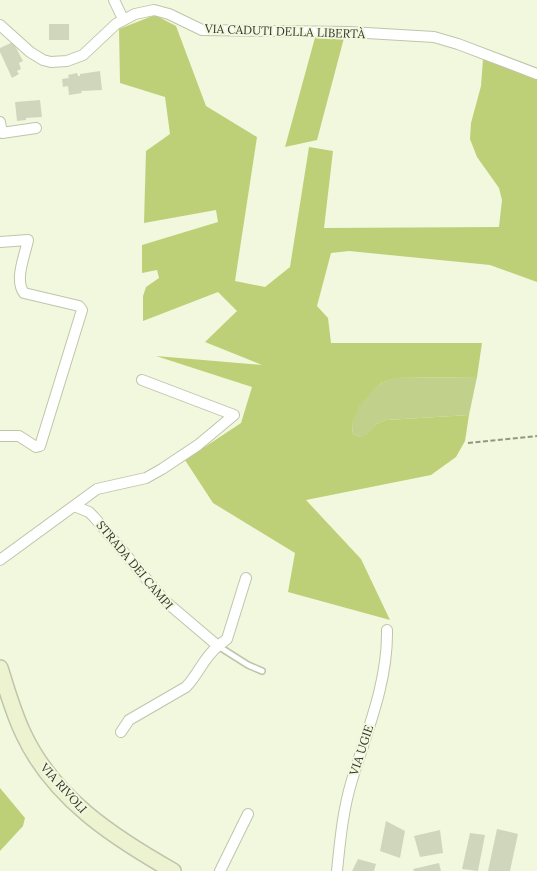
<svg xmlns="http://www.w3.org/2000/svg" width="537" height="871" viewBox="0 0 537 871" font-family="Lora,serif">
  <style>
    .green { fill: #c1d08a }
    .forest { fill: #bed077 }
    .building { fill: #d0d6bc }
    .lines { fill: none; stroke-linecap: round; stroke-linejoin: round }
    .lane-casing { stroke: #bfc5ab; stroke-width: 8 }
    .street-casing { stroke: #bfc5ab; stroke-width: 12 }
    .secondary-casing { stroke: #bfc5ab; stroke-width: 18 }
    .path { stroke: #929784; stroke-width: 2; stroke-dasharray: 5 2.5; stroke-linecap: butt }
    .lane { stroke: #fff; stroke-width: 5 }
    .street { stroke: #fff; stroke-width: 10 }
    .secondary { stroke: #edf3d0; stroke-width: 15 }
    .labels { text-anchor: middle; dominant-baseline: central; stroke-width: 4; stroke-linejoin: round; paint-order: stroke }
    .street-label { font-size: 12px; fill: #31342a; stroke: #f1f8dd }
  </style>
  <rect width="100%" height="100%" fill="#f1f8dd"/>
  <path class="green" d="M 477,377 L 469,415 L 386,420 L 376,424 L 367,436 L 360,437 L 353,434 L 352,425 L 358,406 L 381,383 L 394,378 Z"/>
  <path class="forest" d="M 155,15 L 176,26 L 206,106 L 257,137 L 235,281 L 265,287 L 290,267 L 309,147 L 333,151 L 324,228 L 499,227 L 502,200 L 499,188 L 477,157 L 470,139 L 471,123 L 481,86 L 483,59 L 537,79 L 537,282 L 490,265 L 349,251 L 331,253 L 317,306 L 328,318 L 331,343 L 482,343 L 477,377 L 395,378 L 381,383 L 359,406 L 352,425 L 353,434 L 360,437 L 367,435 L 376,424 L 386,420 L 469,415 L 465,441 L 456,457 L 431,475 L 306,500 L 361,559 L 390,620 L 288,592 L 295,553 L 213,503 L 185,460 L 241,423 L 252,387 L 156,356 L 262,365 L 205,342 L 237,311 L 218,292 L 143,321 L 143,296 L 146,287 L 159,278 L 157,270 L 142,273 L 142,245 L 218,222 L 216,210 L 144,223 L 146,151 L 170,134 L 165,97 L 120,83 L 119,29 Z
    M 316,34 L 344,38 L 317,140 L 285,147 Z
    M 0,788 L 25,818 L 23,826 L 0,851 Z"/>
  <path class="building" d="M 49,24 L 69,24 L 69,40 L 49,40 Z
    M 13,42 L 23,61 L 19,63 L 21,69 L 17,71 L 19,74 L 12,78 L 0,52 L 0,48 Z
    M 100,71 L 102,90 L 81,91 L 82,93 L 69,95 L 68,86 L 63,87 L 62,79 L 69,78 L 68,75 L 77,73 L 78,76 L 80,76 L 80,74 Z
    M 40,100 L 42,117 L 26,118 L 26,120 L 17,121 L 15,102 Z
    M 386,821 L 405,831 L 400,858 L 380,851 Z
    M 497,829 L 518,834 L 510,871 L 488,871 Z
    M 440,830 L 443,853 L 420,857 L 414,836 Z
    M 470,833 L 485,835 L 478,871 L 462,869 Z
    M 358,859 L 376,864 L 374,871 L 352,871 Z
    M 439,863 L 441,871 L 414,871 L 413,869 Z"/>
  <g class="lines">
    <g class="lane-casing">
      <path id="lane" d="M 218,646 L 248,665 L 262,671"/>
    </g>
    <g class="street-casing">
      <path id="street" d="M 114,0 L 123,19
        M 0,25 L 30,52 L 43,60 L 51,62 L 67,61 L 83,55 L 116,24 L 135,14 L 154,10 L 169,14 L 202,30 L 350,32 L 434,37 L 458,44 L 537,74
        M 0,122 L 2,133 L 36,128
        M 0,242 L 28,240 C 25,255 14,280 24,293 L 79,306 L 82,310 L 40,446 L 36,447 L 19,436 L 0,436
        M 74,506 L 89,512 L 94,517 L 165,601 L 218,646 L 227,639 L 246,578
        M 0,560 L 97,489 L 146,478 L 162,469 L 198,445 L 234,415 L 142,380
        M 121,732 L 129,720 L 186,687 C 198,675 204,657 218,646
        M 220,871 L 248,814
        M 337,871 C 340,841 343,809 352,780 C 367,731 388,682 387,630"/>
    </g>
    <g class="secondary-casing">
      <path id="secondary" d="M 0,668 C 7,690 13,712 23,733 C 53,798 113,837 173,871"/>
    </g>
    <path class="path" d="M 468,443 L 537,436"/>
    <use href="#lane" class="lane"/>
    <use href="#street" class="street"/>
    <use href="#secondary" class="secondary"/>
  </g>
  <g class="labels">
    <g class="street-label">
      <text transform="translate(285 31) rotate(2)">VIA CADUTI DELLA LIBERTÀ</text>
      <text transform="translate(135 565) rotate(50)">STRADA DEI CAMPI</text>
      <text transform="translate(361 750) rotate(-72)">VIA UGIE</text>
      <text transform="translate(64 788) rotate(48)">VIA RIVOLI</text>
    </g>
  </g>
</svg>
